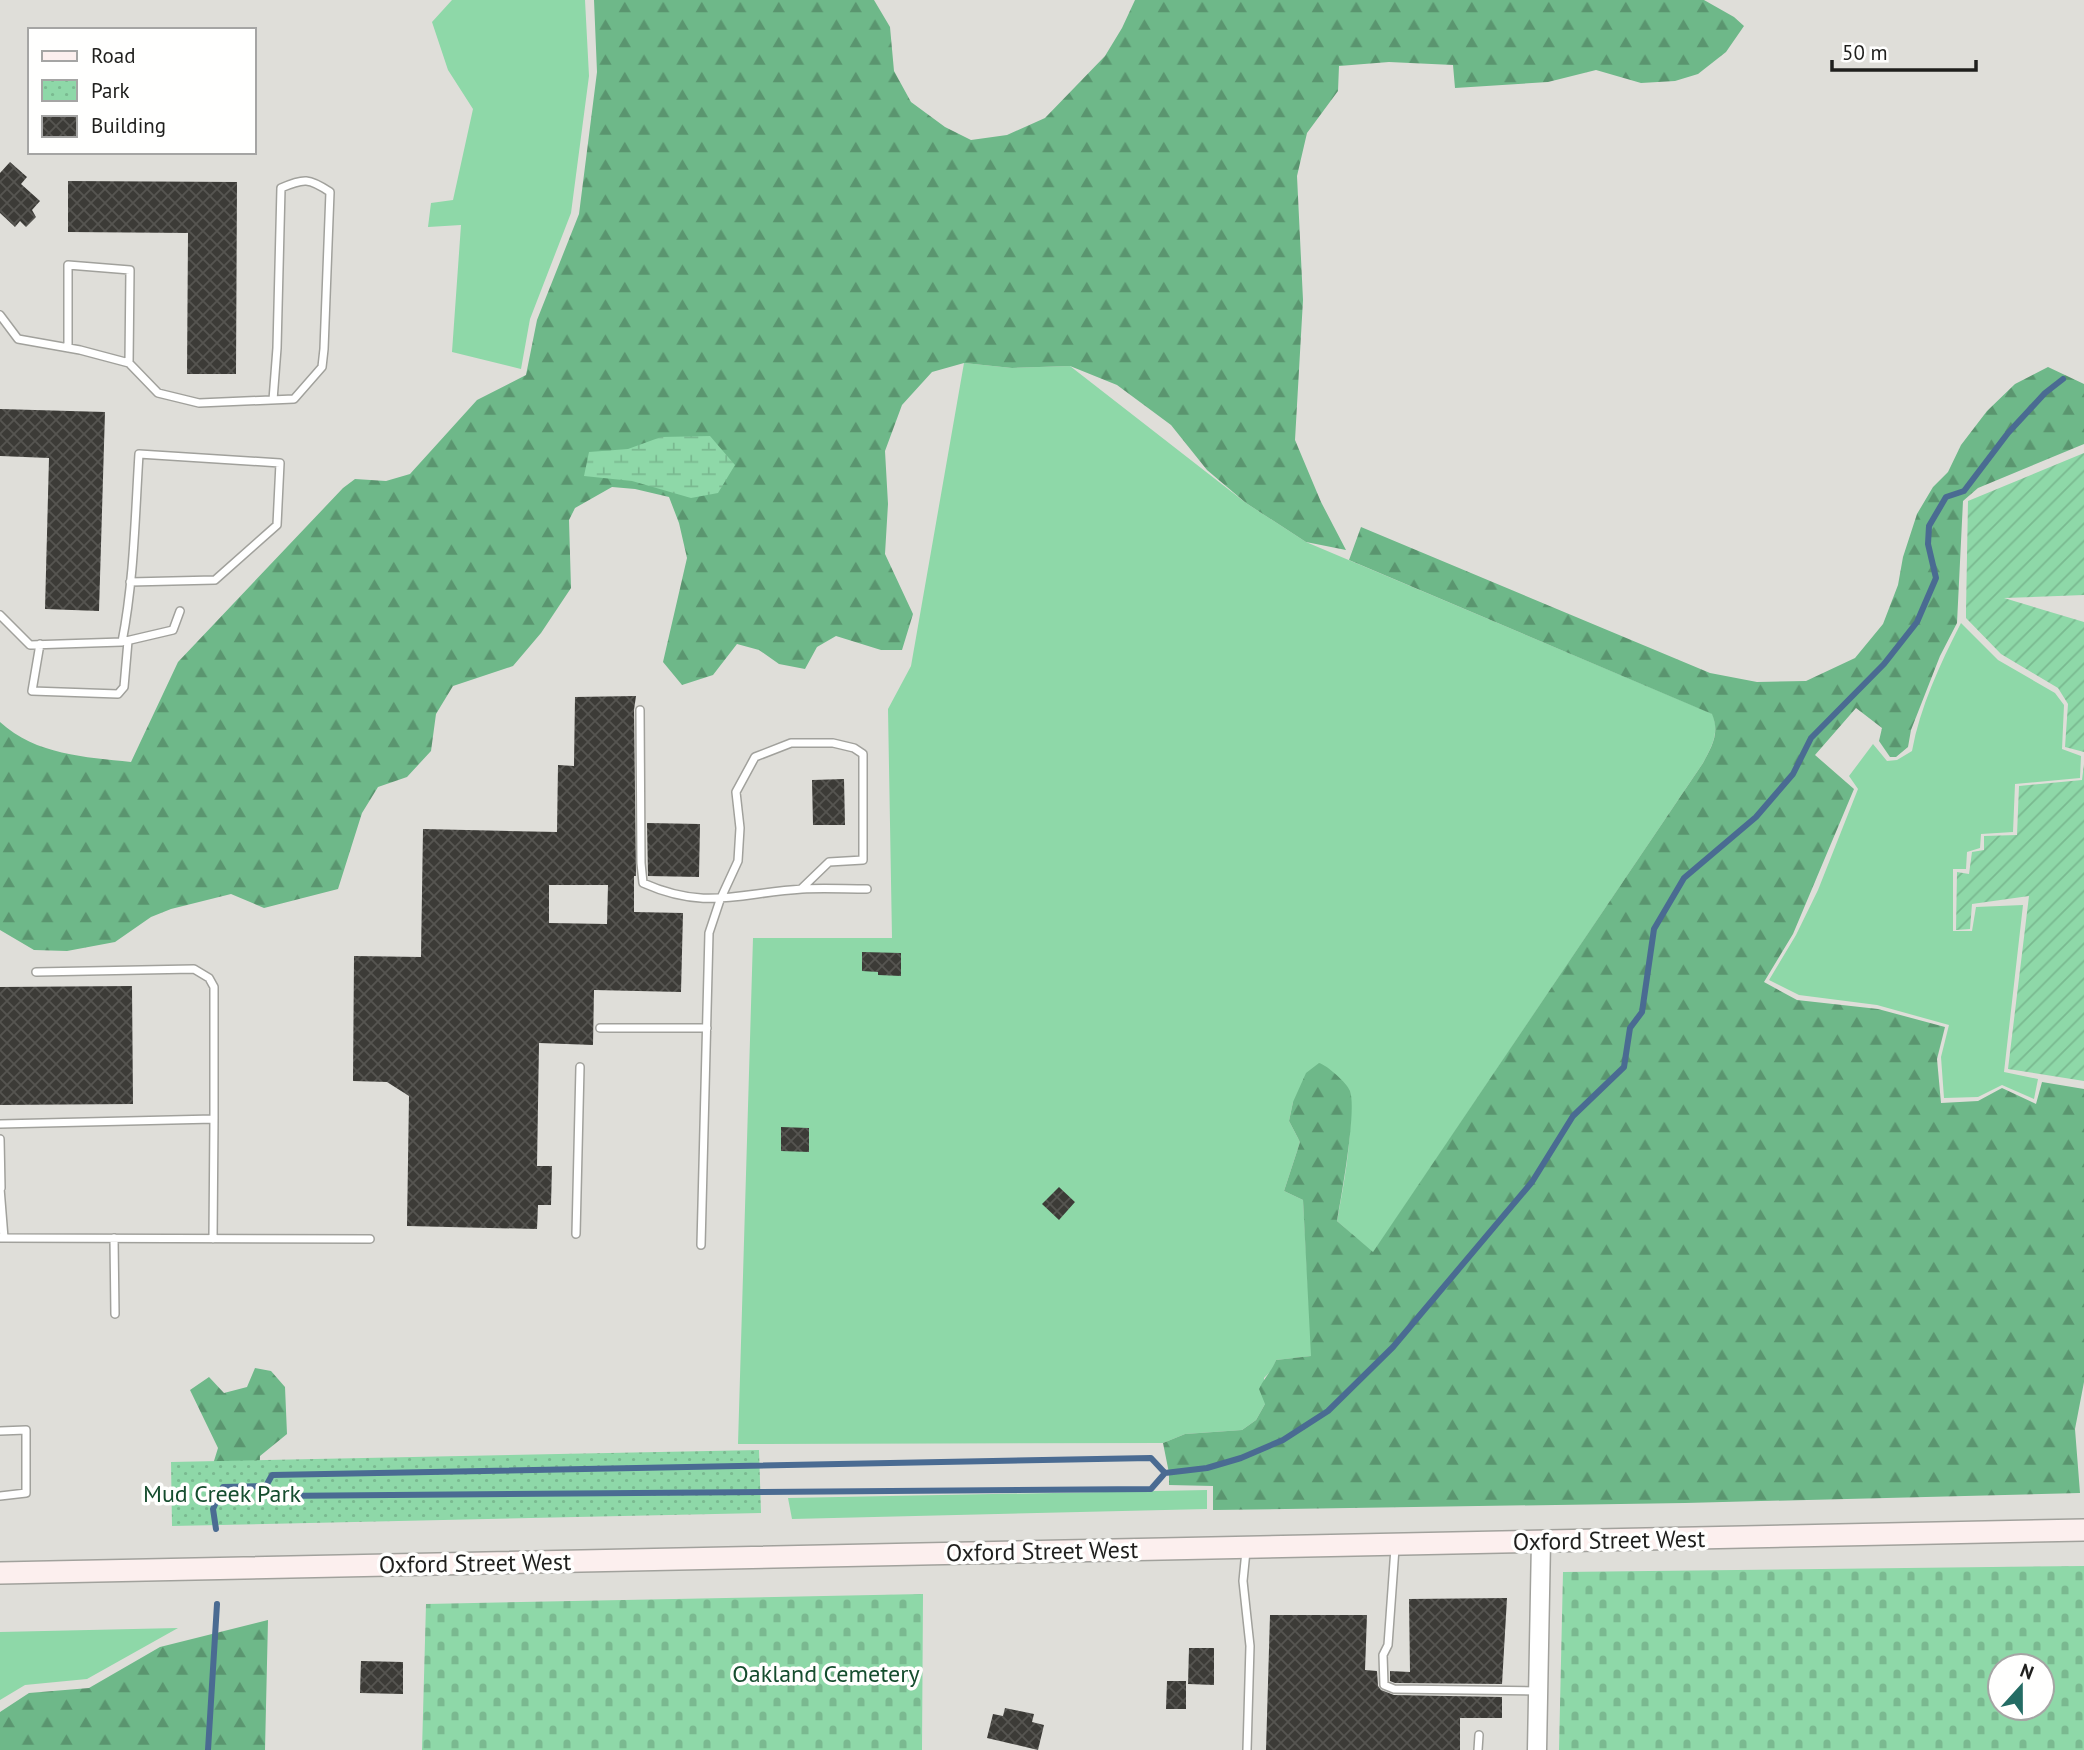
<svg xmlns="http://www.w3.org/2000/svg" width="2084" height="1750" viewBox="0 0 2084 1750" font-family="'PT Sans',sans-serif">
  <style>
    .grass { fill: #8ed8a8 }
    .forest { fill: url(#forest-firs) }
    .wetland { fill: url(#wetland-marsh) }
    .cemetery { fill: url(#cemetery-stones); fill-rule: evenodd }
    .park { fill: url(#park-dots) }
    .garden { fill: url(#garden-furrows) }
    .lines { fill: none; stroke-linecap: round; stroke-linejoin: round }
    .stream { stroke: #4a6b92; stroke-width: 6 }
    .building { fill: url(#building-cross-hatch); fill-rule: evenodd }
    .service-casing { stroke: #a1a19c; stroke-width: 10 }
    .tertiary-casing { stroke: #a1a19c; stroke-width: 21 }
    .secondary-casing { stroke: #a1a19c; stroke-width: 24 }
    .service { stroke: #fff; stroke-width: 7 }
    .tertiary { stroke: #fff; stroke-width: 18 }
    .secondary { stroke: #fcefee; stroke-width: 21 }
    .labels { text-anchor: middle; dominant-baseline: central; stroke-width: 7; stroke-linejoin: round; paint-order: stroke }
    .park-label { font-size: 24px; fill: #154d2e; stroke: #fffffe }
    .street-label { font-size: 24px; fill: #1f1f1d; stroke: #fffffe }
  </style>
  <defs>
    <pattern id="forest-firs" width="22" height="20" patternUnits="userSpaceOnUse" patternTransform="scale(1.75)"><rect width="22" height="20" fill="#6eb889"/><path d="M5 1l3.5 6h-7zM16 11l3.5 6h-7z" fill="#5a956f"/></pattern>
    <pattern id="wetland-marsh" width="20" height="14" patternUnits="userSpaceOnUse" patternTransform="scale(1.75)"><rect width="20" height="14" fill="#8ed8a8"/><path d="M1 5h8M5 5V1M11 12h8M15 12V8" fill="none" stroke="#7ab990"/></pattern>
    <pattern id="cemetery-stones" width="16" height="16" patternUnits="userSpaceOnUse" patternTransform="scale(1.75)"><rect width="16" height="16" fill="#8ed8a8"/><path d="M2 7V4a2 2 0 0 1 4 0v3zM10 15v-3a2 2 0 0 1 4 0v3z" fill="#7ab990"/></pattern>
    <pattern id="park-dots" width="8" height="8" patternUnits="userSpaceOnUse" patternTransform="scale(1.75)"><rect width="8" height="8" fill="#8ed8a8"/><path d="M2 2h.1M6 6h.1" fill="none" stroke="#7ab990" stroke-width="1.8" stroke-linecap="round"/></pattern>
    <pattern id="garden-furrows" width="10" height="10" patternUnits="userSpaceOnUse" patternTransform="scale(1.75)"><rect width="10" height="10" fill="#8ed8a8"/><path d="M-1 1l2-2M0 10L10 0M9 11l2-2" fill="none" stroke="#7ab990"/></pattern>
    <pattern id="building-cross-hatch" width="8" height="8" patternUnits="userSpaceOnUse" patternTransform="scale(1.75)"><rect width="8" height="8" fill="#3c3b37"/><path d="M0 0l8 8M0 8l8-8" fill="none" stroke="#565551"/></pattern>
  </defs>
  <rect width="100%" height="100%" fill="#dfded9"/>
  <path class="grass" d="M 452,0 L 585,0 L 589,76 L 571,213 L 530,319 L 521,369 L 452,352 L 461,225 L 428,227 L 431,203 L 453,200 L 473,109 L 448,70 L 432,22 Z
    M 964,363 L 1012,368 L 1070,366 L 1246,503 L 1306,542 L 1713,714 C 1719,734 1712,746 1703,763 L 1373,1253 L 1337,1221 C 1345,1179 1353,1134 1350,1091 L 1293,1102 L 1289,1121 L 1300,1142 L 1284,1191 L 1303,1200 L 1312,1356 L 1276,1360 L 1273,1369 L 1264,1378 L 1265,1404 L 1256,1420 L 1242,1430 L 1185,1434 L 1163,1443 L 738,1444 L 753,938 L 892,938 L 888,709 L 911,666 Z
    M 1961,623 L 1998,660 L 2055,693 L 2064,705 L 2062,749 L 2081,756 L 2080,778 L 2015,784 L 2013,832 L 1981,834 L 1980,848 L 1967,852 L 1966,869 L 1953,869 L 1953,931 L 1972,931 L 1976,907 L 2023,905 L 2004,1072 L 2038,1079 L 2034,1099 L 2002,1085 L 1978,1097 L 1944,1098 L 1941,1057 L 1949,1025 L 1877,1005 L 1799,995 L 1769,980 L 1796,935 L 1818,890 L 1858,789 L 1849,776 L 1873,744 L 1887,761 L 1897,760 L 1912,751 C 1920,707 1940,664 1961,623 Z
    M 1207,1490 L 1207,1509 L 792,1519 L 788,1498 Z
    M 178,1628 L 87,1679 L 25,1685 L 0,1700 L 0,1632 Z"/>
  <path class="forest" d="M 594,0 L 874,0 L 890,27 L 894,71 L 911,102 L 945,127 L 971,140 L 1007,135 L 1045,118 L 1105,56 L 1122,28 L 1135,0 L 1704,0 L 1734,17 L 1744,26 L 1726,52 L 1698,74 L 1675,81 L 1641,83 L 1596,70 L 1548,82 L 1455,88 L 1453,65 L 1389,62 L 1339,66 L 1338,91 L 1307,133 L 1297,176 L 1303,300 L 1295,440 L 1321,502 L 1346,550 L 1306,542 L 1246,503 L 1207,470 L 1171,425 L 1117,385 L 1070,366 L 1012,368 L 964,363 L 932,372 L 902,405 L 885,451 L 888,504 L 885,554 L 913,614 L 902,650 L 881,650 L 836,636 L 817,647 L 805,669 L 779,664 L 759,650 L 737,644 L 713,675 L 682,685 L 663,662 L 687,558 L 679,523 L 669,497 L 635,489 L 612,487 L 575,508 L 569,520 L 571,588 L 541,633 L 513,666 L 453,686 L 436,714 L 431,751 L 407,777 L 378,787 L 362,813 L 338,889 L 264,908 L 231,894 L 171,909 L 151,917 L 115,942 L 67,951 L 34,950 L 0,930 L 0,722 C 36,755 85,757 131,762 L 178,662 L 343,488 L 355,479 L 386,481 L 410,474 L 477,400 L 526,375 L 537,320 L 579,214 L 597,72 Z
    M 2048,367 L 2084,384 L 2084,444 L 1978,488 L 1963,501 L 1957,623 L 1940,656 L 1911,730 L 1908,747 L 1896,757 L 1890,757 L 1879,741 L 1882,728 L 1856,708 L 1815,755 L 1854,789 L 1793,934 L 1764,982 L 1797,1000 L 1878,1009 L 1945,1027 L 1937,1059 L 1941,1103 L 1978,1101 L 2002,1088 L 2036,1104 L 2042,1082 L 2084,1089 L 2084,1382 L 2075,1429 L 2080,1493 L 1685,1503 L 1213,1510 L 1213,1486 L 1169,1485 L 1169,1473 L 1163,1443 L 1185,1434 L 1242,1430 L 1256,1420 L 1265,1404 L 1259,1389 C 1264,1378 1272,1371 1276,1360 L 1311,1356 L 1303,1200 L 1284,1191 L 1300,1142 L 1289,1121 L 1293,1102 L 1306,1073 L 1319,1063 C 1327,1065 1347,1083 1350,1091 C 1357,1110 1341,1198 1337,1221 L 1373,1252 L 1703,763 C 1712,746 1720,733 1712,714 L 1349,560 L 1361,527 L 1710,673 L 1757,682 L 1806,681 L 1855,658 L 1883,624 L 1898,585 L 1903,557 L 1917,514 L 1933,487 L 1948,472 L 1961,445 L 1987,411 L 2015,384 Z
    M 255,1368 L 271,1371 L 285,1387 L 287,1434 L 260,1456 L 258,1496 L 210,1474 L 218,1448 L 190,1390 L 209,1377 L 224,1393 L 247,1387 Z
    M 268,1620 L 265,1750 L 0,1750 L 0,1712 L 29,1693 L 89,1688 L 160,1647 Z"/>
  <path class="wetland" d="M 710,436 L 735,465 L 718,493 L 691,498 L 632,481 L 584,476 L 589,452 L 628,449 L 661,437 Z"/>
  <path class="cemetery" d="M 2084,1566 L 2084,1750 L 1559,1750 L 1563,1572 ZM 2000,1666 L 2042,1666 L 2042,1708 L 2000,1708 Z
    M 923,1594 L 922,1750 L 422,1750 L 426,1604 Z"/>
  <path class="park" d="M 759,1450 L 761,1513 L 172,1526 L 171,1462 Z"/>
  <path class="garden" d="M 2084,453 L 2084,595 L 2004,598 L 2084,622 L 2084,752 L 2065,747 L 2068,704 L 2058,688 L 2001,654 L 1966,618 L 1966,611 L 1968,501 Z
    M 2084,764 L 2084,1081 L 2008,1069 L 2029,896 L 1972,904 L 1970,929 L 1956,930 L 1957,872 L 1969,874 L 1972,852 L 1984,850 L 1984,836 L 2017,835 L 2019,786 L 2082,780 Z"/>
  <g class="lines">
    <path class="stream" d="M 266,1486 L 272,1496 L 1151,1489 L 1165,1473 L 1207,1468 L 1241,1458 L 1283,1440 L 1328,1411 L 1393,1347 L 1532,1182 L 1573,1116 L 1624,1067 L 1630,1028 L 1642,1012 L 1654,929 L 1684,878 L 1756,817 L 1793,774 L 1811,738 L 1884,664 L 1917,622 L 1936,578 L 1928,544 L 1929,526 L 1946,497 L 1964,491 L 2008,433 L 2045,393 L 2063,379
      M 266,1486 L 272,1475 L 1151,1458 L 1165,1473
      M 216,1529 L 213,1509 L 223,1487 L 266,1486
      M 208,1750 L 217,1604"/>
  </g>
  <path class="building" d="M 10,162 L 27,177 L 21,184 L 40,201 L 32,210 L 36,217 L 26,227 L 20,221 L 15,227 L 0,213 L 0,173 Z
    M 68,181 L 237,182 L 236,374 L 187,374 L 188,233 L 68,232 Z
    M 0,409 L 105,412 L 99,611 L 45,609 L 49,458 L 0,456 Z
    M 636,696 L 634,710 L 636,876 L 634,876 L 634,912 L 683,913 L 681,992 L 594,990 L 593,1045 L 539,1043 L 537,1166 L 552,1166 L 551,1205 L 538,1205 L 537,1229 L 407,1226 L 409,1096 L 387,1082 L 353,1081 L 354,956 L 421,957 L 423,829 L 557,832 L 558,765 L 574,766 L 575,697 ZM 549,885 L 608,885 L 607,924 L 549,923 Z
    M 844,779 L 845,825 L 813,825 L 812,780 Z
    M 647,823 L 700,824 L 699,877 L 648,876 Z
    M 862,952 L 901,953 L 901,976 L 878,975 L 878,972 L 862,971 Z
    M 132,986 L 133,1104 L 0,1105 L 0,987 Z
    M 781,1127 L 809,1128 L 809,1152 L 781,1151 Z
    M 1059,1187 L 1075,1202 L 1059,1220 L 1042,1204 Z
    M 1507,1598 L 1502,1684 L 1395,1683 L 1390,1681 L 1390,1671 L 1410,1672 L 1409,1599 Z
    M 1270,1615 L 1367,1615 L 1365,1670 L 1377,1671 L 1378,1686 L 1381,1690 L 1394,1695 L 1502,1697 L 1502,1718 L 1460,1718 L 1460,1750 L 1266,1750 Z
    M 1189,1648 L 1214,1648 L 1214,1685 L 1188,1684 Z
    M 361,1661 L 403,1662 L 403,1694 L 360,1693 Z
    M 1167,1681 L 1186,1681 L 1186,1709 L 1166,1709 Z
    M 1005,1708 L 1034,1714 L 1032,1722 L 1044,1725 L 1038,1750 L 987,1738 L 993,1714 L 1003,1716 Z"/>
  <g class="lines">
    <g class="service-casing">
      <path id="service" d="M 0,315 L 18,339 L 80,350 L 129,363 L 158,393 L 199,403 L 294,399 L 322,367 L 324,349 L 330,192 C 309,178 304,178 281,188 L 277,348 L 273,400
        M 68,348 L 68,265 L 130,270 L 129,363
        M 0,615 L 30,645 L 122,642 C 134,581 135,517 139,454 L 280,463 L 277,525 L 215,580 L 130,582
        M 126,641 L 173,630 L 180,611
        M 40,644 L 32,691 L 118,694 L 124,687 L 128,641
        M 640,710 L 641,863 L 643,883 C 706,911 739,893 802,889 C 823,888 845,889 867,889
        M 36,972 L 194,969 L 209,978 L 214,987 L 214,1119
        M 600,1028 L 707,1028
        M 0,1124 L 214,1119 L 213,1239
        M 0,1139 L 1,1188
        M 0,1188 L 4,1238
        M 576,1234 L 580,1067
        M 0,1238 L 370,1239
        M 114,1238 L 115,1314
        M 701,1245 L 709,933 L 720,900 L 738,861 L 740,828 L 736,792 L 755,757 L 791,743 L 833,743 L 854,748 L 863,754 L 863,860 L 829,862 L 801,889
        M 0,1431 L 26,1430 L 26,1493 L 0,1496
        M 1395,1548 L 1388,1645 L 1383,1655 L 1384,1685 L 1394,1689 L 1537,1691
        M 1246,1551 L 1243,1581 L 1250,1646 L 1247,1750
        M 1478,1750 L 1479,1735"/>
    </g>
    <g class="tertiary-casing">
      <path id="tertiary" d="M 1537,1750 L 1541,1541"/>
    </g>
    <g class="secondary-casing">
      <path id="secondary" d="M 0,1573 L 2084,1530"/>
    </g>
    <use href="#service" class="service"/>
    <use href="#tertiary" class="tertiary"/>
    <use href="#secondary" class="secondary"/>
  </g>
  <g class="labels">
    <g class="park-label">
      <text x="222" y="1493">Mud Creek Park</text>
      <text x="826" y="1673">Oakland Cemetery</text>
    </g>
    <g class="street-label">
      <text transform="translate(1609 1540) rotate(-1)">Oxford Street West</text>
      <text transform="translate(1042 1551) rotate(-1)">Oxford Street West</text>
      <text transform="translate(475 1563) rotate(-1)">Oxford Street West</text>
    </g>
  </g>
  <rect x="28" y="28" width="228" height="126" fill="#fffffe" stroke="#a5a5a4" stroke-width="2"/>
  <rect x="42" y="51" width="35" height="10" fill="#fcefee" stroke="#a5a5a4" stroke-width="2"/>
  <text x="91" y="63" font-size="21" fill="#1f1f1d">Road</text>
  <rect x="42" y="80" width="35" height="21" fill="url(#park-dots)" stroke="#a5a5a4" stroke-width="2"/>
  <text x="91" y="98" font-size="21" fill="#1f1f1d">Park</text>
  <rect x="42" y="116" width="35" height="21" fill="url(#building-cross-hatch)" stroke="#a5a5a4" stroke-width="2"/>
  <text x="91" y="133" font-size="21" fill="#1f1f1d">Building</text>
  <g transform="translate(2021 1687) rotate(21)"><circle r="33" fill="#fffffe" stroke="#a5a5a4" stroke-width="2"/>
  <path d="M0-5L12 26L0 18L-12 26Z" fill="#246c64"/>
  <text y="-10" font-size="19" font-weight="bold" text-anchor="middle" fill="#1f1f1d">N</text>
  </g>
  <path d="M1832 60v10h144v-10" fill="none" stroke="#1f1f1d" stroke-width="3.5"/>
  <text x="1842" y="60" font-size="21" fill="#1f1f1d" stroke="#fffffe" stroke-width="5" paint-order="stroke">50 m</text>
</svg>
